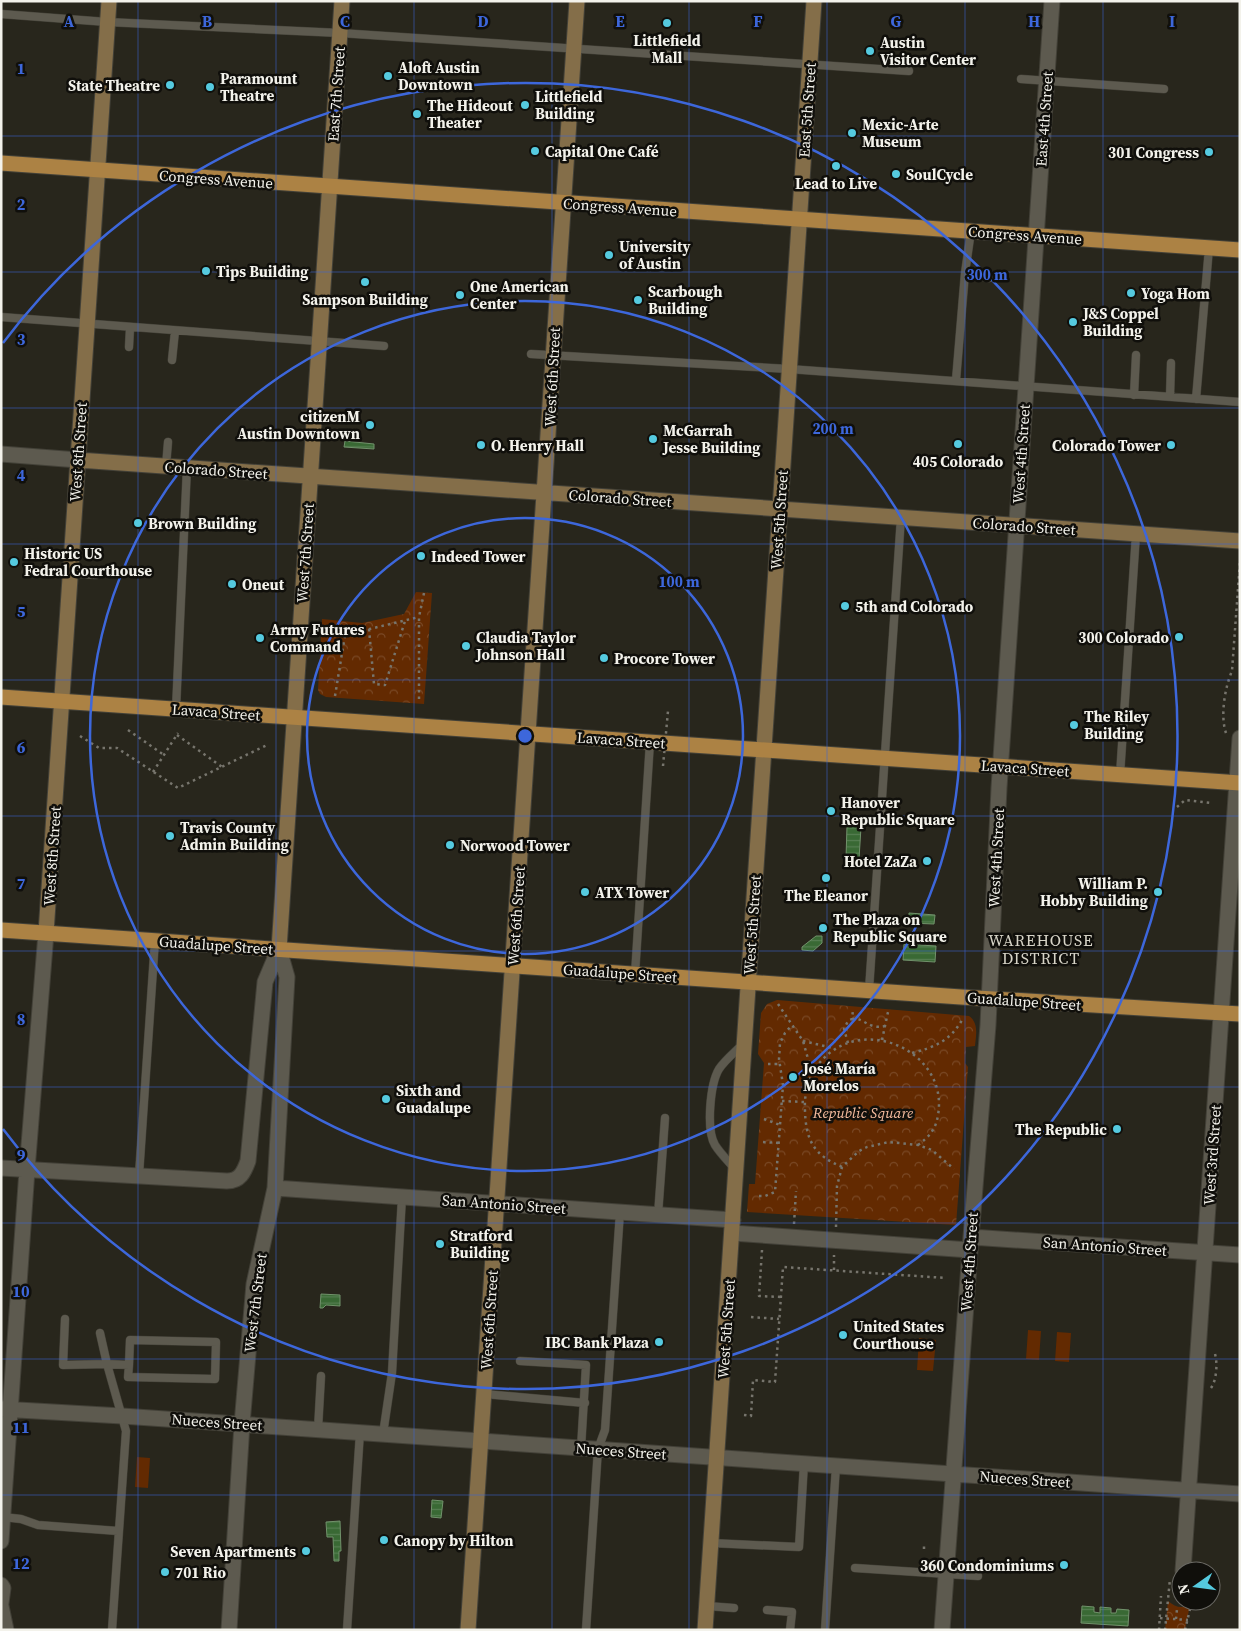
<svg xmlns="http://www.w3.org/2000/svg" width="1241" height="1631" viewBox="0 0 1241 1631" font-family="'Source Serif 4',serif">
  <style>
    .green { fill: #632a01 }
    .park { fill: url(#park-crowns) }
    .water { fill: url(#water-rules); stroke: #71926b }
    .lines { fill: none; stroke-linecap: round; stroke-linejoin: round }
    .lane-casing { stroke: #434138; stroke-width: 9 }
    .street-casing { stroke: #434138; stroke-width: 17 }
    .secondary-casing { stroke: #434138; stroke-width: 17 }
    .primary-casing { stroke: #434138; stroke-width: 17 }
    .path { stroke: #77756d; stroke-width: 2.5; stroke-dasharray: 2.5 4; stroke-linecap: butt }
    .lane { stroke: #5d5a4f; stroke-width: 8 }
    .street { stroke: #5d5a4f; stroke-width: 15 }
    .secondary { stroke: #846e49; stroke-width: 15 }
    .primary { stroke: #ac8244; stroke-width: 15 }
    .path-bridge { stroke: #77756d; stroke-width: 2.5; stroke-dasharray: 2.5 4; stroke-linecap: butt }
    .grid { fill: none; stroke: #3d67db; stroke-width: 1; stroke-opacity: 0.55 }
    .ring { fill: none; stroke: #3d67db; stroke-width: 2.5 }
    .poi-dot { fill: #55cadf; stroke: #100f0b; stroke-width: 2 }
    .labels { text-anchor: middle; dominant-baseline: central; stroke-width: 5; stroke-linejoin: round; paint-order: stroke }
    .poi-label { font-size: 15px; font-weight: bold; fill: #f3f2eb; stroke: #100f0b; text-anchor: start }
    .street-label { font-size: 15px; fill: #f3f2eb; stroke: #100f0b }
    .park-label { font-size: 15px; font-style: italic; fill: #f5bc9e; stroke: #100f0b }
    .neighbourhood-label { font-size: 16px; letter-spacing: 1px; fill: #d7d4c7; stroke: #100f0b }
    .grid-label { font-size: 16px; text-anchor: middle; font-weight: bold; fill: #3d67db; stroke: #100f0b; stroke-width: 5; stroke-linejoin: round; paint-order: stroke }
    .centre { fill: #3d67db; stroke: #100f0b; stroke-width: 2.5 }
    .ring-label { font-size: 15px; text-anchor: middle; font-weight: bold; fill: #3d67db; stroke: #100f0b; stroke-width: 5; stroke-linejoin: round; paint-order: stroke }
  </style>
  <defs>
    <pattern id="park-crowns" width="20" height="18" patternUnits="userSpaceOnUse" patternTransform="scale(1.25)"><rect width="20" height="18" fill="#632a01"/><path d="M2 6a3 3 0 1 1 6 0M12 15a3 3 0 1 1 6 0" fill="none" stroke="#7a4926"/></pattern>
    <pattern id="water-rules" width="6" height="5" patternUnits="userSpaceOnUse" patternTransform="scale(1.25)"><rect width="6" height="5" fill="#396934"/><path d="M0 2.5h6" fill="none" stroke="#567f52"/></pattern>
  </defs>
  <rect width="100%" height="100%" fill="#28261c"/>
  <path class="green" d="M 1028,1330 L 1041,1331 L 1039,1360 L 1026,1359 Z
    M 1057,1332 L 1071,1333 L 1069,1362 L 1055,1361 Z
    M 919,1338 L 936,1340 L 933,1371 L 917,1370 Z
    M 137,1457 L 150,1458 L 148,1488 L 135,1487 Z"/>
  <path class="park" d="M 416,592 L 432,593 L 424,704 L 326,697 L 320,694 L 318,690 L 322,619 L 362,623 L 404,614 Z
    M 777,1000 L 969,1016 C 979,1023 976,1035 975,1046 L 966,1047 L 965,1063 L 968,1067 L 956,1225 L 747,1212 L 749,1184 L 755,1184 L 764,1063 L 758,1054 L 761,1013 L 767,1004 Z
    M 1168,1601 C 1175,1607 1181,1609 1190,1605 L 1185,1630 L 1165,1630 Z"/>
  <path class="water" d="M 345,441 L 374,444 L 374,449 L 344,447 Z
    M 847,826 L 861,827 L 859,859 L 846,858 Z
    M 909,913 L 935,915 L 934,924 L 909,923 Z
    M 816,936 L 822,936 L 822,943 L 813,951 L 802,950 L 802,947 Z
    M 904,944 L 936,946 L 935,962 L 903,960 Z
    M 321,1294 L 340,1295 L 340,1306 L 326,1305 L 323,1308 L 320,1308 Z
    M 432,1500 L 443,1501 L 441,1518 L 431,1517 Z
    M 340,1521 L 341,1551 L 339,1551 L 339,1561 L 334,1561 L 333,1537 L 327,1537 L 326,1522 Z
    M 1082,1606 L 1094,1607 L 1094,1612 L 1100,1613 L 1100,1607 L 1111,1608 L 1111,1613 L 1116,1613 L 1117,1609 L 1129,1610 L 1128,1626 L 1081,1623 Z"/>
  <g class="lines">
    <g class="lane-casing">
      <path id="lane" d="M 1,14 L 107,22 L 340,33 L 909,71
        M 1021,79 L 1164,89
        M 965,273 L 989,278
        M 1,317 L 384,346
        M 129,347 L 130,328
        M 531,354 L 789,369 L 1240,402
        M 172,360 L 175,331
        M 956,380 L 965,273 L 971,231
        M 1134,395 L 1136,355
        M 1170,397 L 1171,363
        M 1196,399 L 1209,248
        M 166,466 L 168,442
        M 70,573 L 96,575
        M 176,709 L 187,467
        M 1120,775 L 1136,534
        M 635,974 L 650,742
        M 869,990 L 901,517
        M 735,1169 C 728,1161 720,1153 715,1145 C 706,1130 710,1084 719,1069 C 725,1060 735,1052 743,1044
        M 139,1175 L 155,940
        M 658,1215 L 665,1118
        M 65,1319 L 63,1365 L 107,1364 L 126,1431 L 112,1630
        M 100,1333 L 107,1364 L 129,1365 L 128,1377 L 215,1379 L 216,1342 L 130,1340 L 129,1365
        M 520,1361 L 586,1365 L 581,1448
        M 484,1394 L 585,1403
        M 318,1429 L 321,1376
        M 383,1434 L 392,1373 L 402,1197
        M 3,1517 L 21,1519 L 38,1525 L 118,1531
        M 711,1543 L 799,1547 L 804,1463
        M 855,1568 L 978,1576
        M 707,1606 L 734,1608
        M 767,1610 L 792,1612 L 790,1630
        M 347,1630 L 360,1432
        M 586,1630 L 598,1449 L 605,1430 L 620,1212
        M 825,1630 L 836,1466"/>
    </g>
    <g class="street-casing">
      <path id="street" d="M 1,454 L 78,460
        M 1,1168 L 227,1181 C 240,1181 244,1172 248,1161 L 265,982 L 279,949
        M 275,1188 L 733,1220
        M 732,1233 L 970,1250
        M 971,1237 L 1240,1255
        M 1,1409 L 122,1416 L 1240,1494
        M 1,1541 L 27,1170 L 46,933
        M 1183,1571 L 1240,738
        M 1,1585 L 3,1588 L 1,1603
        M 1,1606 L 6,1630
        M 229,1630 L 242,1424 L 254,1284 L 275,1188 L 287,977 L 279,949
        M 942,1630 L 971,1237 L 988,1025 L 999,788 L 1052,1"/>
    </g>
    <g class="secondary-casing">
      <path id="secondary" d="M 78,460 L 1240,541
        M 46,933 L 109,1
        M 279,949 L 342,1
        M 468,1630 L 577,1
        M 705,1630 L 814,1"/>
    </g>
    <g class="primary-casing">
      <path id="primary" d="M 1,163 L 1240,250
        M 1,697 L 1240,783
        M 1,930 L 961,997 L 1240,1014"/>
    </g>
    <path class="path" d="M 369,629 L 374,684 L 385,685 L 405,621
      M 324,634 L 345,635 L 419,617
      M 335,696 L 345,635
      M 419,699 L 419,617 L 424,593
      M 128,730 L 164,755
      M 1226,733 C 1220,716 1225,687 1232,671 L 1240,561
      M 177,735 L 222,767
      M 80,736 L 99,748 L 117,748 L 178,788 L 267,745
      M 153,772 L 178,733
      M 1177,807 L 1185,800 L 1211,803
      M 778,1004 L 803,1041 L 812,1073
      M 852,1019 C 864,1017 868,1030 885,1026
      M 882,1040 L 888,1012
      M 803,1041 L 833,1048
      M 848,1043 L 844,1029 L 848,1021 L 852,1019 L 853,1010
      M 912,1053 C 935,1047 950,1041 962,1020
      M 768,1064 L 779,1064
      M 782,1101 L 804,1102
      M 764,1119 L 780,1125
      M 763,1142 L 778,1143
      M 842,1167 C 814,1155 806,1141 805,1111 C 804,1091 809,1073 823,1059 C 866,1014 949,1053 938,1115 C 936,1129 929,1137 918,1145
      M 759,1196 L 765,1196 L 775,1192 L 783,1085 L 779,1059 L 780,1043 L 785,1033 L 792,1025
      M 794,1224 L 796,1191
      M 836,1227 L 837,1186 L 842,1167 L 859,1151 L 867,1147 L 889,1142 L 918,1145 L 932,1150 L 954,1169
      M 762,1250 L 759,1296 L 781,1297
      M 834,1270 L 834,1255
      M 751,1317 L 779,1319
      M 1211,1388 C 1217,1380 1218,1360 1214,1351
      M 744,1415 L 751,1416 L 753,1380 L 775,1382 L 783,1267 L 946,1278
      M 924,1549 L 924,1543
      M 1160,1618 L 1188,1620
      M 1176,1619 L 1177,1609
      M 1159,1630 L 1161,1596
      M 1165,1630 L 1170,1579
      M 1185,1630 L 1192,1601"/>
    <use href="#lane" class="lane"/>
    <use href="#street" class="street"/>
    <use href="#secondary" class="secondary"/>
    <use href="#primary" class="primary"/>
    <path class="path-bridge" d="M 663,766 L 668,711"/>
  </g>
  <path class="grid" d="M 138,1 L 138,1630M 276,1 L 276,1630M 414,1 L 414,1630M 552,1 L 552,1630M 689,1 L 689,1630M 827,1 L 827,1630M 965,1 L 965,1630M 1103,1 L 1103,1630M 1,136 L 1240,136M 1,272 L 1240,272M 1,408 L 1240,408M 1,544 L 1240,544M 1,680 L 1240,680M 1,816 L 1240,816M 1,951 L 1240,951M 1,1087 L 1240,1087M 1,1223 L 1240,1223M 1,1359 L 1240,1359M 1,1495 L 1240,1495"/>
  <g class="ring">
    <circle cx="525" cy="736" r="218"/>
    <circle cx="525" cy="736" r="435"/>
    <path d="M3 343A653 653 0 1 1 3 1129"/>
  </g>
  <g class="poi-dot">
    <circle cx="667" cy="23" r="5"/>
    <circle cx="870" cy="51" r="5"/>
    <circle cx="388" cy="76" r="5"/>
    <circle cx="170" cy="85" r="5"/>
    <circle cx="210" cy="87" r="5"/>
    <circle cx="525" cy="105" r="5"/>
    <circle cx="417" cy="114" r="5"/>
    <circle cx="852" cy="133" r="5"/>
    <circle cx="535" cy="151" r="5"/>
    <circle cx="1209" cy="152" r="5"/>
    <circle cx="836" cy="166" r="5"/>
    <circle cx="896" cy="174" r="5"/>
    <circle cx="609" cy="255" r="5"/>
    <circle cx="206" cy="271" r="5"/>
    <circle cx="365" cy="282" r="5"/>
    <circle cx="1131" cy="293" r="5"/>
    <circle cx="460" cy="295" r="5"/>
    <circle cx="638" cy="300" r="5"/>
    <circle cx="1073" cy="322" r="5"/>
    <circle cx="370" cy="425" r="5"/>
    <circle cx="653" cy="439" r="5"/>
    <circle cx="958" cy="444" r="5"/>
    <circle cx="481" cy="445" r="5"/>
    <circle cx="1171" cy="445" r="5"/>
    <circle cx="138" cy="523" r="5"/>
    <circle cx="421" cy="556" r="5"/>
    <circle cx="14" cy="562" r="5"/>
    <circle cx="232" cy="584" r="5"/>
    <circle cx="845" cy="606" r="5"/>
    <circle cx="1179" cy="637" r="5"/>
    <circle cx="260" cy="638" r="5"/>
    <circle cx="466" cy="646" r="5"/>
    <circle cx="604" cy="658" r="5"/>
    <circle cx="1074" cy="725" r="5"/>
    <circle cx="831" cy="811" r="5"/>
    <circle cx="170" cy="836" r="5"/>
    <circle cx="450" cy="845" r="5"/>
    <circle cx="927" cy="861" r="5"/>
    <circle cx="826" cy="878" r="5"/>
    <circle cx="585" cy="892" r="5"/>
    <circle cx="1158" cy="892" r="5"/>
    <circle cx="823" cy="928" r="5"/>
    <circle cx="793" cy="1077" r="5"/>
    <circle cx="386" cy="1099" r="5"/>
    <circle cx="1117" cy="1129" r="5"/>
    <circle cx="440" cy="1244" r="5"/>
    <circle cx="843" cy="1335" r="5"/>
    <circle cx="659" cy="1342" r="5"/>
    <circle cx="384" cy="1540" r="5"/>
    <circle cx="306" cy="1551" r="5"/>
    <circle cx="1064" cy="1565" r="5"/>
    <circle cx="165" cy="1572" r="5"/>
  </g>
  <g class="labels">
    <g class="poi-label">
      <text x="667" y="40" text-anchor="middle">Littlefield<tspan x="667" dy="17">Mall</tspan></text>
      <text x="880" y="42">Austin<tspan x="880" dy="17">Visitor Center</tspan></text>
      <text x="398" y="67">Aloft Austin<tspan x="398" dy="17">Downtown</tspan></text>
      <text x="220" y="78">Paramount<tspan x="220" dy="17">Theatre</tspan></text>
      <text x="160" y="85" text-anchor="end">State Theatre</text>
      <text x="535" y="96">Littlefield<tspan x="535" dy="17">Building</tspan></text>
      <text x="427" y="105">The Hideout<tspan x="427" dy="17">Theater</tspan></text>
      <text x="862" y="124">Mexic-Arte<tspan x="862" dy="17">Museum</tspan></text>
      <text x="545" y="151">Capital One Café</text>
      <text x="1199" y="152" text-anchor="end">301 Congress</text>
      <text x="906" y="174">SoulCycle</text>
      <text x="836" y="183" text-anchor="middle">Lead to Live</text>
      <text x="619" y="246">University<tspan x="619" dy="17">of Austin</tspan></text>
      <text x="216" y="271">Tips Building</text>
      <text x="470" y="286">One American<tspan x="470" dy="17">Center</tspan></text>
      <text x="648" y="291">Scarbough<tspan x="648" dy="17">Building</tspan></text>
      <text x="1141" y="293">Yoga Hom</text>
      <text x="365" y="299" text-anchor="middle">Sampson Building</text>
      <text x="1083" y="313">J&amp;S Coppel<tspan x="1083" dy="17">Building</tspan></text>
      <text x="360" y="416" text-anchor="end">citizenM<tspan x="360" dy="17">Austin Downtown</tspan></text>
      <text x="663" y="430">McGarrah<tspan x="663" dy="17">Jesse Building</tspan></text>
      <text x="491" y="445">O. Henry Hall</text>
      <text x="1161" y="445" text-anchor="end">Colorado Tower</text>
      <text x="958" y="461" text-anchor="middle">405 Colorado</text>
      <text x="148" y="523">Brown Building</text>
      <text x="24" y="553">Historic US<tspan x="24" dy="17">Fedral Courthouse</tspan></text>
      <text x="431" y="556">Indeed Tower</text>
      <text x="242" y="584">Oneut</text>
      <text x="855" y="606">5th and Colorado</text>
      <text x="270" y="629">Army Futures<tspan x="270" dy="17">Command</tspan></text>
      <text x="476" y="637">Claudia Taylor<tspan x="476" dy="17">Johnson Hall</tspan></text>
      <text x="1169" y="637" text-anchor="end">300 Colorado</text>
      <text x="614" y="658">Procore Tower</text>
      <text x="1084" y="716">The Riley<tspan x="1084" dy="17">Building</tspan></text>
      <text x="841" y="802">Hanover<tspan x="841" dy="17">Republic Square</tspan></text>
      <text x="180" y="827">Travis County<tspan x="180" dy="17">Admin Building</tspan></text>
      <text x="460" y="845">Norwood Tower</text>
      <text x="917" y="861" text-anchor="end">Hotel ZaZa</text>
      <text x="1148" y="883" text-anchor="end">William P.<tspan x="1148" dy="17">Hobby Building</tspan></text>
      <text x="595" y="892">ATX Tower</text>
      <text x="826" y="895" text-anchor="middle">The Eleanor</text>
      <text x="833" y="919">The Plaza on<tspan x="833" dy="17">Republic Square</tspan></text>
      <text x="803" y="1068">José María<tspan x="803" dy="17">Morelos</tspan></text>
      <text x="396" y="1090">Sixth and<tspan x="396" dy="17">Guadalupe</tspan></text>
      <text x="1107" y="1129" text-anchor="end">The Republic</text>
      <text x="450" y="1235">Stratford<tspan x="450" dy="17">Building</tspan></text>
      <text x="853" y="1326">United States<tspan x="853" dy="17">Courthouse</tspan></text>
      <text x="649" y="1342" text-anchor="end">IBC Bank Plaza</text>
      <text x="394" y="1540">Canopy by Hilton</text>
      <text x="296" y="1551" text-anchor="end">Seven Apartments</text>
      <text x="1054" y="1565" text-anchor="end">360 Condominiums</text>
      <text x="175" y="1572">701 Rio</text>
    </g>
    <g class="street-label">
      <text transform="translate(336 94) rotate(-86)">East 7th Street</text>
      <text transform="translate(807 110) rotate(-86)">East 5th Street</text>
      <text transform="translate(1044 119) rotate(-86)">East 4th Street</text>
      <text transform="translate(216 179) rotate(4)">Congress Avenue</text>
      <text transform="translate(620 207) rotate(4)">Congress Avenue</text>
      <text transform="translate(1025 235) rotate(4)">Congress Avenue</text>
      <text transform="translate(552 377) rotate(-87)">West 6th Street</text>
      <text transform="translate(78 452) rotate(-86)">West 8th Street</text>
      <text transform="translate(1021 454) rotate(-86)">West 4th Street</text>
      <text transform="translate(216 470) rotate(4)">Colorado Street</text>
      <text transform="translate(620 498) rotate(4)">Colorado Street</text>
      <text transform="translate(779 520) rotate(-86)">West 5th Street</text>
      <text transform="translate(1024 526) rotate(4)">Colorado Street</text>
      <text transform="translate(305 553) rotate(-86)">West 7th Street</text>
      <text transform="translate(216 712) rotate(4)">Lavaca Street</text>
      <text transform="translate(621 740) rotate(4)">Lavaca Street</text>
      <text transform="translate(1025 768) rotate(4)">Lavaca Street</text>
      <text transform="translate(52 856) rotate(-86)">West 8th Street</text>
      <text transform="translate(996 858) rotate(-87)">West 4th Street</text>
      <text transform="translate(516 916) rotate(-86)">West 6th Street</text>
      <text transform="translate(752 925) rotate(-86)">West 5th Street</text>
      <text transform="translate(216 945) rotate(4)">Guadalupe Street</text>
      <text transform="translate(620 973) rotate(4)">Guadalupe Street</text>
      <text transform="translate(1024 1001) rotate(4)">Guadalupe Street</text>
      <text transform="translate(1212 1155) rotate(-86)">West 3rd Street</text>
      <text transform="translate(504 1204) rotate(4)">San Antonio Street</text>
      <text transform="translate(1105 1246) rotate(4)">San Antonio Street</text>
      <text transform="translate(969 1262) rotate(-86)">West 4th Street</text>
      <text transform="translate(255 1303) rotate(-83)">West 7th Street</text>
      <text transform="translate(489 1320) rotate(-86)">West 6th Street</text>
      <text transform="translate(726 1329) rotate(-86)">West 5th Street</text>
      <text transform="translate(217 1422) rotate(4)">Nueces Street</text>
      <text transform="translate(621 1451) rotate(4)">Nueces Street</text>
      <text transform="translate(1025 1479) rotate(4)">Nueces Street</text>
    </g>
    <g class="park-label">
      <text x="863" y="1112">Republic Square</text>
    </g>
    <g class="neighbourhood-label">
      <text x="1041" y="940">WAREHOUSE<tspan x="1041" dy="18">DISTRICT</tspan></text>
    </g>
  </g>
  <g class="grid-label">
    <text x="69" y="27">A</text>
    <text x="207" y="27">B</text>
    <text x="345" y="27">C</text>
    <text x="483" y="27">D</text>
    <text x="620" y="27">E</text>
    <text x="758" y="27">F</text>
    <text x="896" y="27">G</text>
    <text x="1034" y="27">H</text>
    <text x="1172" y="27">I</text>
    <text x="21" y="74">1</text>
    <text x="21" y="210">2</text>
    <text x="21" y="345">3</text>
    <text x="21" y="481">4</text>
    <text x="21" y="617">5</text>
    <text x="21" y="753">6</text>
    <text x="21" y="889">7</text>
    <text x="21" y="1025">8</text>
    <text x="21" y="1161">9</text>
    <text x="21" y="1297">10</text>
    <text x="21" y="1433">11</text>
    <text x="21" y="1569">12</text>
  </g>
  <circle cx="525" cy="736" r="8" class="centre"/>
  <g class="ring-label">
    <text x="987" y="280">300 m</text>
    <text x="833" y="434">200 m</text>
    <text x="679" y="587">100 m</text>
  </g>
  <rect width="1241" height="1631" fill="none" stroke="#f3f2eb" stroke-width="5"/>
  <g transform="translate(1196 1586) rotate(256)"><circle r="24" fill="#100f0b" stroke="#6b6a65"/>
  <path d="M0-4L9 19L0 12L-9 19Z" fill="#55cadf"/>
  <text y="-8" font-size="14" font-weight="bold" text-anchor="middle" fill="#f3f2eb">N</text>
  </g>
</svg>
